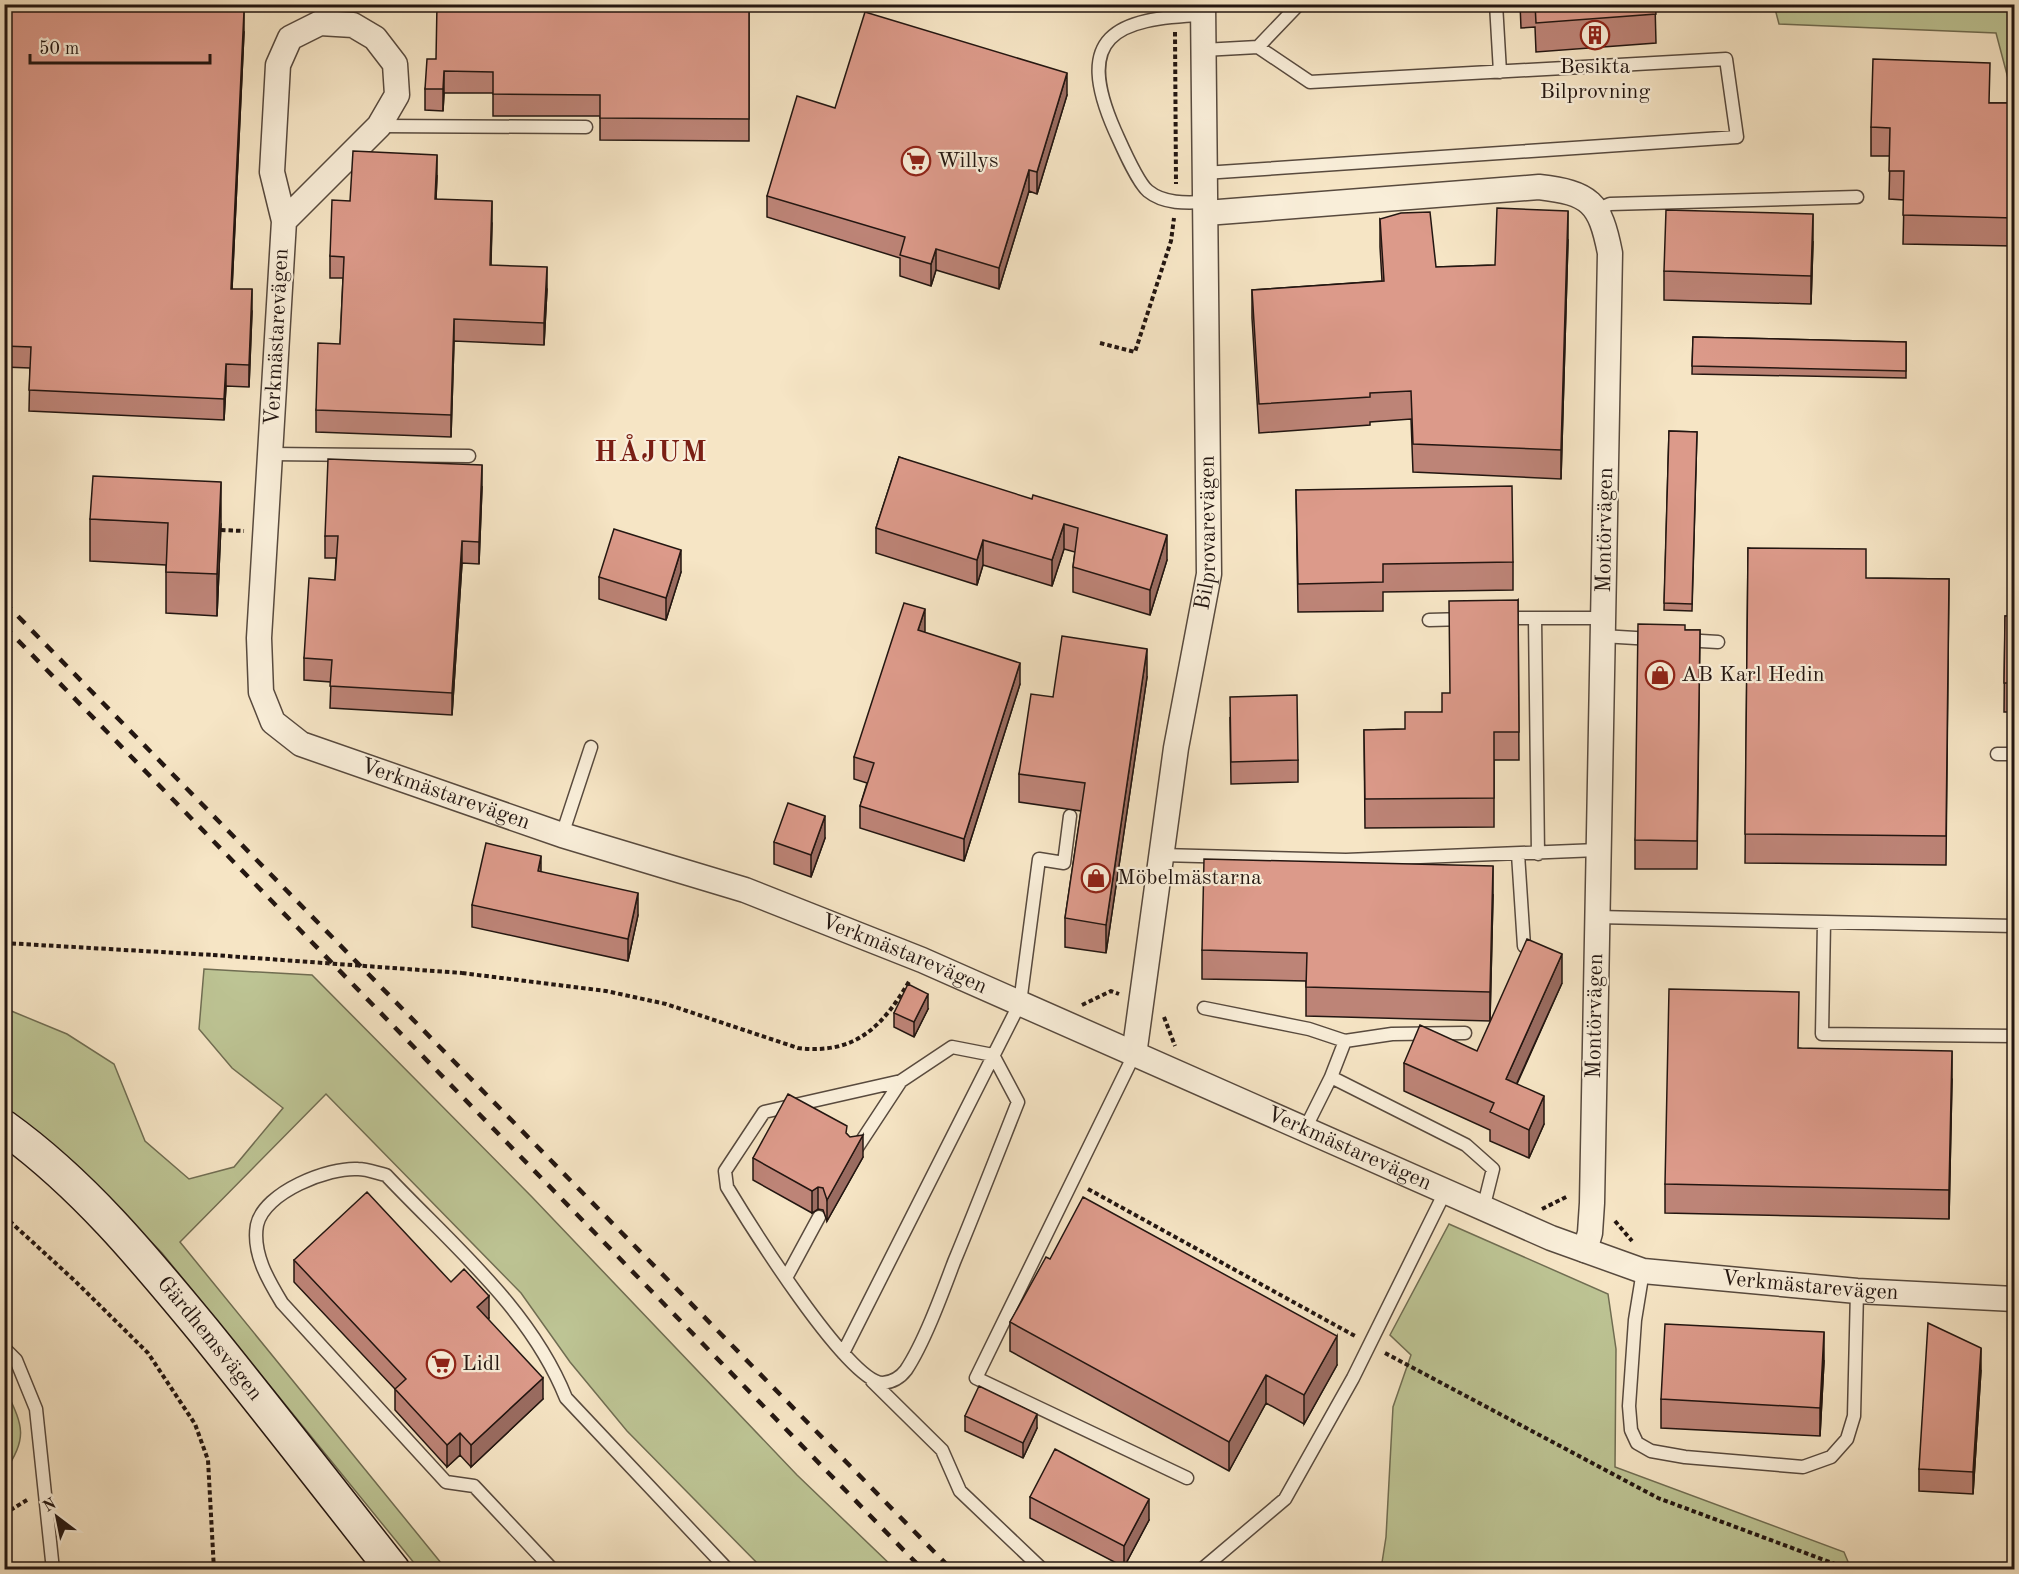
<svg xmlns="http://www.w3.org/2000/svg" width="2019" height="1574" viewBox="0 0 2019 1574" font-family="'Old Standard TT',serif">
  <style>
    .green { fill: #bdc494; stroke: #706d52; stroke-width: 1.5 }
    .lines { fill: none; stroke-linecap: round; stroke-linejoin: round }
    .lane-casing { stroke: #584a3e; stroke-width: 15 }
    .street-casing { stroke: #584a3e; stroke-width: 27 }
    .secondary-casing { stroke: #231611; stroke-width: 36 }
    .path { stroke: #231611; stroke-width: 4; stroke-dasharray: 4.5 3; stroke-linecap: butt }
    .lane { stroke: #f9eed9; stroke-width: 12 }
    .street { stroke: #f9eed9; stroke-width: 24 }
    .secondary { stroke: #f9eed9; stroke-width: 33 }
    .rail { stroke: #231611; stroke-width: 4.5; stroke-dasharray: 10 10; stroke-linecap: butt }
    .path-bridge { stroke: #231611; stroke-width: 4; stroke-dasharray: 4.5 3; stroke-linecap: butt }
    .wall { fill: #bd8477; stroke: #231611; stroke-width: 1.5 }
    .shaded-wall { fill: #9a6c61; stroke: #231611; stroke-width: 1.5 }
    .building { fill: #dc9a8a; stroke: #231611; stroke-width: 1.5 }
    .labels { text-anchor: middle; dominant-baseline: central; stroke-width: 4.5; stroke-linejoin: round; paint-order: stroke }
    .poi-label { font-size: 22px; fill: #231611; stroke: #f9eed9; text-anchor: start }
    .street-label { font-size: 22px; fill: #231611; stroke: #f9eed9 }
    .district-label { font-size: 28px; font-weight: bold; letter-spacing: 1.5px; fill: #7a1f14; stroke: #f9eed9 }
  </style>
  <rect width="100%" height="100%" fill="#f6e5c5"/>
  <filter id="stains"><feTurbulence type="fractalNoise" baseFrequency=".00333" numOctaves="4"/><feColorMatrix values="0 0 0 0 .2 0 0 0 0 .09 0 0 0 0 .02 0 0 0 .5 -.17"/></filter>
  <radialGradient id="worn" r=".72"><stop offset=".6" stop-color="#630" stop-opacity="0"/><stop offset="1" stop-color="#630" stop-opacity=".3"/></radialGradient>
  <path class="green" d="M 1774,5 L 2014,5 L 2014,101 L 1996,33 L 1779,24 Z
    M 204,969 L 312,975 L 532,1197 L 797,1475 L 895,1569 L 763,1569 L 627,1431 L 570,1362 L 521,1293 L 326,1094 L 180,1242 L 446,1569 L 419,1569 L 162,1253 L 75,1163 L 5,1107 L 4,1008 L 67,1034 L 114,1064 L 145,1141 L 189,1179 L 234,1167 L 283,1108 L 232,1068 L 199,1029 Z
    M 1449,1224 L 1608,1294 L 1616,1349 L 1615,1467 L 1844,1552 L 1851,1569 L 1381,1569 L 1386,1537 L 1393,1407 L 1411,1355 L 1390,1335 Z
    M 5,1388 C 21,1423 30,1436 5,1471 Z"/>
  <g class="lines">
    <g class="lane-casing">
      <path id="lane" d="M 1496,4 L 1500,72
        M 1203,15 C 1115,18 1073,36 1115,131 C 1121,144 1137,182 1148,191 C 1164,204 1186,203 1205,202
        M 1258,47 L 1299,4
        M 1203,50 L 1258,47 L 1310,82 L 1726,59 L 1737,137 L 1204,173
        M 379,126 L 586,127
        M 1596,210 L 1610,204 L 1857,197
        M 270,454 L 469,456
        M 1504,618 L 1535,618
        M 1429,620 L 1465,619
        M 1602,636 L 1652,639
        M 1684,640 L 1718,642
        M 1997,754 L 2014,754
        M 562,835 L 591,747
        M 1518,854 L 1524,946
        M 1538,854 L 1535,618 L 1603,618
        M 1162,855 L 1346,860 L 1598,850
        M 1597,917 L 2014,926
        M 1824,922 L 1822,1034 L 2014,1036
        M 1204,1008 L 1309,1029 L 1345,1041
        M 952,1047 L 993,1055 L 1018,1102 C 997,1155 976,1209 954,1262 C 942,1294 924,1343 906,1370 C 900,1378 893,1382 883,1383 C 848,1383 747,1220 727,1187 L 725,1171 L 764,1112 L 901,1081 Z
        M 1134,1055 L 976,1378 L 1187,1478
        M 1331,1077 L 1345,1041 L 1392,1034 L 1465,1033
        M 1304,1131 L 1331,1077 L 1466,1145 L 1493,1169 L 1483,1209
        M 855,1151 L 901,1081
        M 1643,1271 L 1635,1320 L 1629,1406 L 1631,1430 L 1637,1443 L 1651,1451 L 1685,1457 L 1803,1467 L 1831,1457 L 1847,1439 L 1854,1416 L 1857,1291
        M 786,1278 L 819,1217
        M 4,1348 L 16,1360 L 36,1409 L 53,1570
        M 843,1353 L 1020,1003 L 1039,859 L 1064,863 L 1070,816
        M 872,1381 L 942,1450 L 960,1491 L 1043,1570
        M 553,1570 L 474,1486 L 446,1482 L 282,1303 C 268,1280 252,1253 257,1225 C 264,1192 329,1167 358,1169 C 367,1169 377,1173 386,1175 C 451,1244 530,1308 566,1398 L 728,1570
        M 1201,1570 L 1285,1499 L 1353,1378 L 1445,1192"/>
    </g>
    <g class="street-casing">
      <g id="street">
        <path d="M 1206,213 L 1539,187 C 1590,193 1600,202 1610,253 L 1592,1203 L 1590,1233 L 1585,1250"/>
        <path id="s1" d="M 284,221 L 379,126 L 397,95 L 395,64 L 375,38 L 353,25 L 320,23 L 290,38 L 278,65 L 272,172 L 284,221 L 259,638 L 261,692 L 273,722 L 301,744 L 562,835 L 745,890 L 922,960 L 1551,1238 L 1643,1271 L 1857,1291 L 2014,1299"/>
        <path id="s2" d="M 1134,1055 L 1176,748 L 1209,574 L 1203,4"/>
      </g>
    </g>
    <g class="secondary-casing">
      <g id="secondary">
        <path id="s3" d="M 4,1127 C 82,1183 143,1257 204,1331 C 268,1410 330,1490 393,1570"/>
      </g>
    </g>
    <path class="path" d="M 1175,32 L 1176,184
      M 1100,343 L 1135,352 L 1171,241 L 1174,218
      M 221,530 L 244,531
      M 4,943 L 213,955
      M 462,973 L 606,991 L 666,1004 L 798,1048 C 856,1055 883,1026 910,980
      M 1082,1005 L 1111,991 L 1119,994
      M 1164,1017 L 1175,1046
      M 1088,1189 L 1355,1336
      M 1542,1209 L 1568,1196
      M 4,1216 L 74,1280 L 148,1353 L 195,1424 L 208,1460 L 214,1570
      M 1615,1221 L 1632,1241
      M 1385,1353 L 1658,1498 L 1851,1570
      M 4,1514 L 27,1500"/>
    <use href="#lane" class="lane"/>
    <use href="#street" class="street"/>
    <use href="#secondary" class="secondary"/>
    <path class="rail" d="M 4,602 L 952,1570
      M 4,626 L 923,1570"/>
    <path class="path-bridge" d="M 213,955 L 462,973"/>
  </g>
  <path class="wall" d="M 4,4 L 244,32 L 232,289 L 252,311 L 249,387 L 226,386 L 224,420 L 29,411 L 30,368 L 4,367 Z
    M 749,4 L 749,141 L 600,140 L 600,116 L 493,116 L 493,93 L 444,93 L 443,111 L 425,110 L 425,89 L 436,59 Z
    M 1520,4 L 1655,4 L 1656,43 L 1536,52 L 1535,27 L 1521,28 Z
    M 1067,95 L 1037,194 L 1029,191 L 999,289 L 936,270 L 931,286 L 900,276 L 900,258 L 767,217 L 767,196 L 835,108 Z
    M 1989,103 L 2014,103 L 2014,246 L 1903,244 L 1904,200 L 1889,199 L 1890,156 L 1871,156 L 1871,127 Z
    M 437,176 L 436,199 L 492,223 L 491,265 L 547,289 L 544,345 L 454,341 L 451,437 L 316,432 L 316,410 L 340,344 L 343,278 L 330,278 L 330,256 L 350,201 Z
    M 1380,219 L 1436,267 L 1495,265 L 1568,240 L 1561,479 L 1413,472 L 1411,419 L 1370,422 L 1370,425 L 1259,433 L 1252,318 L 1252,290 L 1382,281 L 1380,247 Z
    M 1813,242 L 1811,304 L 1664,300 L 1664,271 Z
    M 1693,337 L 1906,342 L 1906,378 L 1692,374 Z
    M 1669,431 L 1697,432 L 1692,611 L 1664,610 Z
    M 4,440 L 9,440 L 10,501 L 4,501 Z
    M 899,457 L 1167,560 L 1150,615 L 1073,592 L 1073,567 L 1075,552 L 1064,549 L 1052,586 L 983,565 L 977,585 L 876,553 L 876,528 Z
    M 482,487 L 479,564 L 462,563 L 452,715 L 330,708 L 331,682 L 304,680 L 304,658 L 335,580 L 336,558 L 325,558 L 325,536 Z
    M 1296,490 L 1513,562 L 1513,590 L 1383,592 L 1383,611 L 1298,612 Z
    M 90,519 L 221,524 L 217,616 L 166,613 L 166,565 L 90,561 Z
    M 1748,548 L 1866,578 L 1949,579 L 1946,865 L 1745,863 Z
    M 681,572 L 666,620 L 599,599 L 599,577 Z
    M 1518,600 L 1519,760 L 1494,760 L 1494,827 L 1365,828 L 1364,730 L 1405,729 L 1442,712 L 1450,693 Z
    M 2005,616 L 2014,616 L 2014,712 L 2004,712 Z
    M 1685,630 L 1700,630 L 1697,869 L 1635,869 L 1635,840 Z
    M 924,632 L 1020,684 L 964,861 L 860,828 L 860,806 L 867,783 L 854,779 L 854,757 Z
    M 1147,677 L 1106,953 L 1065,947 L 1065,918 L 1081,811 L 1019,802 L 1019,774 L 1053,697 Z
    M 1230,718 L 1298,760 L 1298,782 L 1231,784 Z
    M 825,838 L 811,877 L 774,864 L 774,842 Z
    M 541,872 L 638,915 L 628,961 L 472,927 L 472,905 Z
    M 1493,895 L 1490,1021 L 1306,1016 L 1306,981 L 1202,979 L 1202,950 Z
    M 1562,983 L 1517,1084 L 1544,1124 L 1529,1158 L 1490,1141 L 1490,1130 L 1404,1091 L 1404,1063 L 1477,1051 Z
    M 928,1009 L 914,1037 L 894,1027 L 894,1013 Z
    M 1799,1048 L 1952,1079 L 1949,1219 L 1665,1213 L 1665,1184 Z
    M 847,1134 L 863,1157 L 827,1221 L 823,1210 L 818,1209 L 812,1213 L 753,1180 L 753,1158 Z
    M 1050,1259 L 1337,1365 L 1304,1424 L 1266,1403 L 1229,1471 L 1010,1351 L 1010,1322 Z
    M 294,1260 L 451,1282 L 489,1318 L 488,1319 L 543,1399 L 471,1467 L 460,1455 L 447,1467 L 395,1410 L 395,1389 L 294,1282 Z
    M 1824,1361 L 1820,1436 L 1661,1428 L 1661,1399 Z
    M 1981,1370 L 1973,1494 L 1919,1491 L 1919,1469 Z
    M 965,1416 L 1037,1428 L 1023,1458 L 965,1431 Z
    M 1030,1497 L 1149,1520 L 1124,1567 L 1030,1518 Z"/>
  <path class="shaded-wall" d="M 244,11 L 244,32 L 231,310 L 231,289 Z
    M 444,71 L 444,93 L 443,111 L 443,89 Z
    M 1067,73 L 1067,95 L 1037,194 L 1037,172 Z
    M 437,155 L 437,176 L 435,220 L 435,199 Z
    M 1029,170 L 1029,191 L 999,289 L 999,268 Z
    M 492,201 L 492,223 L 490,287 L 490,265 Z
    M 1568,211 L 1568,240 L 1561,479 L 1561,450 Z
    M 1813,214 L 1813,242 L 1811,304 L 1811,276 Z
    M 936,249 L 936,270 L 931,286 L 931,264 Z
    M 547,267 L 547,289 L 544,345 L 544,323 Z
    M 252,289 L 252,311 L 249,387 L 249,365 Z
    M 454,319 L 454,341 L 451,437 L 451,415 Z
    M 226,364 L 226,386 L 224,420 L 224,399 Z
    M 482,465 L 482,487 L 479,564 L 479,542 Z
    M 221,482 L 221,524 L 217,616 L 217,574 Z
    M 1064,524 L 1064,549 L 1052,586 L 1052,560 Z
    M 1167,535 L 1167,560 L 1150,615 L 1150,590 Z
    M 983,540 L 983,565 L 977,585 L 977,560 Z
    M 462,541 L 462,563 L 452,715 L 452,693 Z
    M 681,550 L 681,572 L 666,620 L 666,598 Z
    M 925,609 L 925,631 L 918,652 L 918,630 Z
    M 1147,649 L 1147,677 L 1106,953 L 1106,925 Z
    M 1020,663 L 1020,684 L 964,861 L 964,839 Z
    M 825,816 L 825,838 L 811,877 L 811,855 Z
    M 541,856 L 541,877 L 538,871 Z
    M 1493,866 L 1493,895 L 1490,1021 L 1490,992 Z
    M 638,893 L 638,915 L 628,961 L 628,939 Z
    M 1562,954 L 1562,983 L 1506,1107 L 1506,1079 Z
    M 928,994 L 928,1009 L 914,1037 L 914,1022 Z
    M 1952,1051 L 1952,1079 L 1949,1219 L 1949,1190 Z
    M 1544,1096 L 1544,1124 L 1529,1158 L 1529,1130 Z
    M 863,1135 L 863,1157 L 827,1221 L 827,1200 Z
    M 818,1187 L 818,1209 L 812,1213 L 812,1191 Z
    M 489,1296 L 489,1318 L 477,1329 L 477,1307 Z
    M 1824,1332 L 1824,1361 L 1820,1436 L 1820,1408 Z
    M 1337,1336 L 1337,1365 L 1304,1424 L 1304,1395 Z
    M 1981,1348 L 1981,1370 L 1973,1494 L 1973,1472 Z
    M 1266,1375 L 1266,1403 L 1229,1471 L 1229,1442 Z
    M 543,1378 L 543,1399 L 471,1467 L 471,1445 Z
    M 1037,1414 L 1037,1428 L 1023,1458 L 1023,1443 Z
    M 460,1433 L 460,1455 L 447,1467 L 447,1445 Z
    M 1149,1499 L 1149,1520 L 1124,1567 L 1124,1546 Z"/>
  <path class="building" d="M 4,4 L 103,4 L 244,11 L 231,289 L 252,289 L 249,365 L 226,364 L 224,399 L 29,390 L 31,347 L 4,346 Z
    M 437,4 L 749,4 L 749,119 L 600,118 L 600,95 L 493,94 L 493,72 L 444,71 L 443,89 L 425,89 L 427,59 L 436,59 Z
    M 1535,4 L 1655,4 L 1656,14 L 1536,23 Z
    M 865,12 L 1067,73 L 1037,172 L 1029,170 L 999,268 L 936,249 L 931,264 L 900,255 L 905,237 L 767,196 L 797,96 L 835,108 Z
    M 1873,59 L 1990,63 L 1989,103 L 2014,103 L 2014,218 L 1903,215 L 1904,171 L 1889,171 L 1890,128 L 1871,127 Z
    M 353,151 L 437,155 L 435,199 L 492,201 L 490,265 L 547,267 L 544,323 L 454,319 L 451,415 L 316,410 L 318,343 L 340,344 L 344,257 L 330,256 L 332,200 L 350,201 Z
    M 1497,208 L 1568,211 L 1561,450 L 1413,444 L 1411,391 L 1370,393 L 1370,397 L 1259,404 L 1252,290 L 1384,281 L 1380,219 L 1401,213 L 1430,212 L 1436,267 L 1495,265 Z
    M 1666,210 L 1813,214 L 1811,276 L 1664,271 Z
    M 1693,337 L 1906,342 L 1906,371 L 1692,366 Z
    M 1669,431 L 1697,432 L 1692,604 L 1664,603 Z
    M 4,440 L 9,440 L 10,487 L 4,487 Z
    M 899,457 L 1032,499 L 1033,495 L 1167,535 L 1150,590 L 1073,567 L 1078,528 L 1064,524 L 1052,560 L 983,540 L 977,560 L 876,528 Z
    M 328,459 L 482,465 L 479,542 L 462,541 L 452,693 L 330,686 L 332,660 L 304,658 L 309,578 L 335,580 L 338,536 L 325,536 Z
    M 93,476 L 221,482 L 217,574 L 166,572 L 168,523 L 90,519 Z
    M 1512,486 L 1513,562 L 1383,564 L 1383,582 L 1298,584 L 1296,490 Z
    M 614,529 L 681,550 L 666,598 L 599,577 Z
    M 1748,548 L 1866,549 L 1866,578 L 1949,579 L 1946,836 L 1745,834 Z
    M 1518,600 L 1519,732 L 1494,732 L 1494,798 L 1365,799 L 1364,730 L 1405,729 L 1405,712 L 1442,712 L 1442,693 L 1450,693 L 1449,601 Z
    M 904,603 L 925,609 L 918,630 L 1020,663 L 964,839 L 860,806 L 874,763 L 854,757 Z
    M 2005,616 L 2014,616 L 2014,683 L 2004,683 Z
    M 1638,624 L 1685,625 L 1685,630 L 1700,630 L 1697,841 L 1635,840 Z
    M 1062,636 L 1147,649 L 1106,925 L 1065,918 L 1085,783 L 1019,774 L 1031,694 L 1053,697 Z
    M 1297,695 L 1298,760 L 1231,762 L 1230,697 Z
    M 788,803 L 825,816 L 811,855 L 774,842 Z
    M 486,843 L 541,856 L 538,871 L 638,893 L 628,939 L 472,905 Z
    M 1204,859 L 1493,866 L 1490,992 L 1306,987 L 1307,953 L 1202,950 Z
    M 1527,939 L 1562,954 L 1506,1079 L 1544,1096 L 1529,1130 L 1490,1112 L 1494,1103 L 1404,1063 L 1420,1025 L 1477,1051 Z
    M 908,984 L 928,994 L 914,1022 L 894,1013 Z
    M 1669,989 L 1799,992 L 1798,1048 L 1952,1051 L 1949,1190 L 1665,1184 Z
    M 788,1094 L 847,1126 L 846,1133 L 850,1137 L 863,1135 L 827,1200 L 823,1188 L 818,1187 L 812,1191 L 753,1158 Z
    M 367,1192 L 451,1282 L 464,1269 L 489,1296 L 477,1307 L 543,1378 L 471,1445 L 460,1433 L 447,1445 L 395,1389 L 406,1379 L 294,1260 Z
    M 1083,1197 L 1337,1336 L 1304,1395 L 1266,1375 L 1229,1442 L 1010,1322 L 1046,1257 L 1050,1259 Z
    M 1928,1323 L 1981,1348 L 1973,1472 L 1919,1469 Z
    M 1665,1324 L 1824,1332 L 1820,1408 L 1661,1399 Z
    M 979,1386 L 1037,1414 L 1023,1443 L 965,1416 Z
    M 1055,1449 L 1149,1499 L 1124,1546 L 1030,1497 Z"/>
  <defs>
    <g id="building-ring" transform="scale(1.5)"><circle r="9.5" fill="#f9eed9" stroke="#8f2418" stroke-width="1.5"/><path d="M-4-6H4V6H1V3H-1V6H-4ZM-2.5-4.3h1.7v1.8h-1.7ZM.8-4.3h1.7v1.8H.8ZM-2.5-1h1.7V.8h-1.7ZM.8-1h1.7V.8H.8Z" fill="#8f2418"/></g>
    <g id="supermarket-ring" transform="scale(1.5)"><circle r="9.5" fill="#f9eed9" stroke="#8f2418" stroke-width="1.5"/><path d="M-6-5.5h2.5l.6 2H6L4.5 2H-2.5L-4.4-4H-6ZM-1.5 3.2a1.3 1.3 0 1 0 .1 0ZM3 3.2a1.3 1.3 0 1 0 .1 0Z" fill="#8f2418"/></g>
    <g id="shop-ring" transform="scale(1.5)"><circle r="9.5" fill="#f9eed9" stroke="#8f2418" stroke-width="1.5"/><path d="M-5-2.5h2.3a2.7 3.5 0 0 1 5.4 0H5L5.5 6h-11ZM-1.5-2.5h3a1.5 2.3 0 0 0-3 0Z" fill="#8f2418"/></g>
  </defs>
  <g fill-rule="evenodd">
    <use href="#building-ring" x="1595" y="35"/>
    <use href="#supermarket-ring" x="916" y="161"/>
    <use href="#shop-ring" x="1660" y="675"/>
    <use href="#shop-ring" x="1096" y="878"/>
    <use href="#supermarket-ring" x="441" y="1364"/>
  </g>
  <g class="labels">
    <g class="poi-label">
      <text x="1595" y="67" text-anchor="middle">Besikta<tspan x="1595" dy="25">Bilprovning</tspan></text>
      <text x="937" y="161">Willys</text>
      <text x="1681" y="675">AB Karl Hedin</text>
      <text x="1117" y="878">Möbelmästarna</text>
      <text x="462" y="1364">Lidl</text>
    </g>
    <g class="street-label">
      <text transform="translate(277 337) rotate(-87)">Verkmästarevägen</text>
      <text transform="translate(1605 530) rotate(-89)">Montörvägen</text>
      <text stroke="none"><textPath href="#s2" startOffset="528">Bilprovarevägen</textPath></text>
      <text stroke="none"><textPath href="#s1" startOffset="1206">Verkmästarevägen</textPath></text>
      <text stroke="none"><textPath href="#s1" startOffset="1692">Verkmästarevägen</textPath></text>
      <text transform="translate(1595 1016) rotate(-89)">Montörvägen</text>
      <text stroke="none"><textPath href="#s1" startOffset="2178">Verkmästarevägen</textPath></text>
      <text stroke="none"><textPath href="#s1" startOffset="2664">Verkmästarevägen</textPath></text>
      <text stroke="none"><textPath href="#s3" startOffset="296">Gärdhemsvägen</textPath></text>
    </g>
    <g class="district-label">
      <text x="651" y="454">HÅJUM</text>
    </g>
  </g>
  <rect width="2019" height="1574" fill="none" stroke="#f6e5c5" stroke-width="24"/>
  <rect x="6" y="6" width="2007" height="1562" fill="none" stroke="#231611" stroke-width="3"/>
  <rect x="12" y="12" width="1995" height="1550" fill="none" stroke="#231611" stroke-width="1.5"/>
  <g transform="translate(57 1517) rotate(328)" stroke="#f9eed9" stroke-width="4.5" paint-order="stroke">
  <path d="M0-4.5L10 22L0 15L-10 22Z" fill="#231611"/>
  <text y="-9" font-size="16" font-weight="bold" text-anchor="middle" fill="#231611">N</text>
  </g>
  <path d="M30 54v9h180v-9" fill="none" stroke="#231611" stroke-width="3"/>
  <text x="39" y="54" font-size="18" fill="#231611" stroke="#f9eed9" stroke-width="4.5" paint-order="stroke">50 m</text>
  <rect width="100%" height="100%" filter="url(#stains)"/>
  <rect width="100%" height="100%" fill="url(#worn)"/>
</svg>
